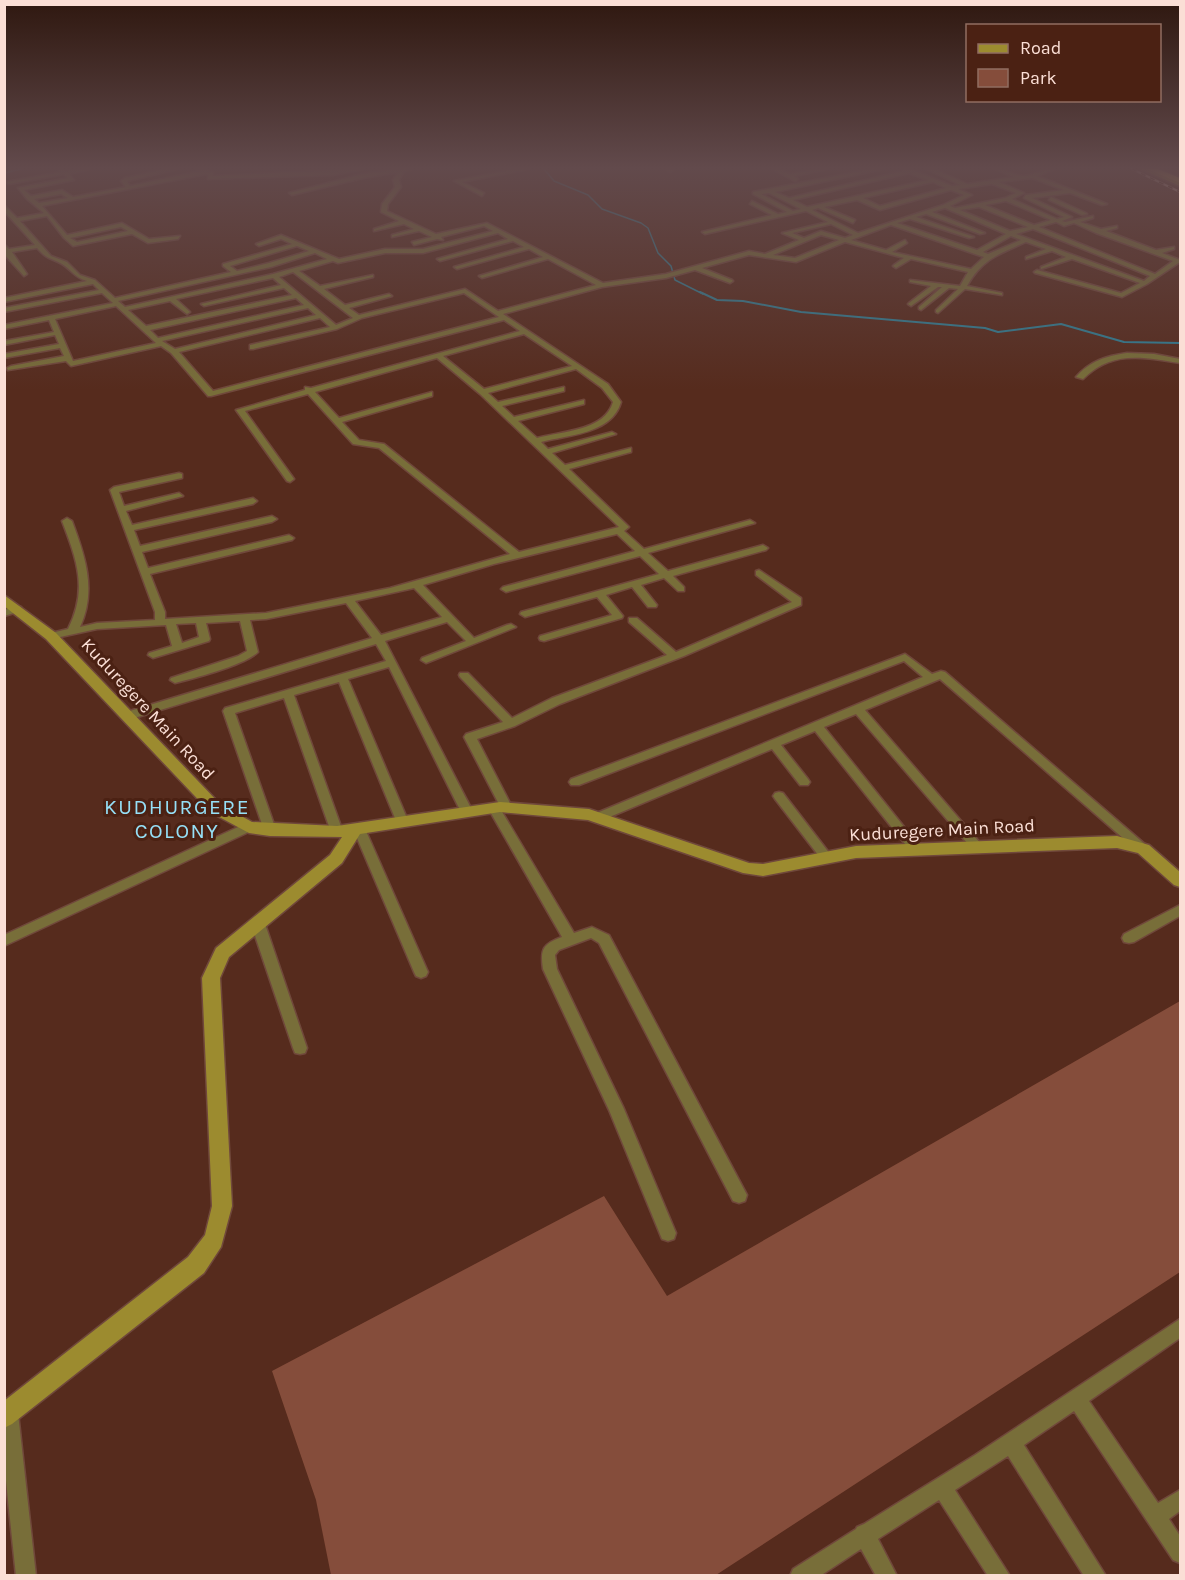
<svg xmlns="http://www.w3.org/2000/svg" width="1185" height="1580" viewBox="0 0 1185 1580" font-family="Karla,sans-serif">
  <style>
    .green { fill: #854d3b }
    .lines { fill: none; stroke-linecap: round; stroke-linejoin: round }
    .stream-far1 { stroke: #2e7f95; stroke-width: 1.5 }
    .stream { stroke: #2e7f95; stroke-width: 2 }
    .street-casing { stroke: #70483b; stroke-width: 3 }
    .secondary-casing { stroke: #70483b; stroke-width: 3 }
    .highway-casing { stroke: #70483b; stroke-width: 3 }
    .street { fill: #786e39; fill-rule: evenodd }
    .secondary { fill: #9c8b2f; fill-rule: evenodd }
    .highway { fill: #cab545; fill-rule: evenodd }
    .rail-casing { stroke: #d6b7ad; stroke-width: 2 }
    .rail { stroke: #4b2113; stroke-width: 1.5; stroke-dasharray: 5; stroke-linecap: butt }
    .labels { text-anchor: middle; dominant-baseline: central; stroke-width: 6; stroke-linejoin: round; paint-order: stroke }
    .street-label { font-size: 18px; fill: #fbdfd6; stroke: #4b2113 }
    .quarter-label { font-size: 21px; letter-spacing: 1.5px; fill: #96e0f7; stroke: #4b2113 }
  </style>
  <rect width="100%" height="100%" fill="#562b1d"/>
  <path class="green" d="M 1180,1001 L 1180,1272 L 716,1575 L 331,1575 L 316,1500 L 272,1371 L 604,1196 L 667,1296 Z"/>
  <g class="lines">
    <path class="stream-far1" d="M 544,169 L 554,181 L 588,195 L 602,209 L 641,223 L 648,228 L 658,253 L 671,266 L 675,280 L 703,294
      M 4,173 L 21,169"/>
    <path class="stream" d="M 700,292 L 717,300 L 743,301 L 801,312 L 985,328 L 998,332 L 1061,324 L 1124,342 L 1180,343"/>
    <g class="street-casing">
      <path id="street" d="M 58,169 L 66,171 L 90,169 L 69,174 L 74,180 L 24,190 L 31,196 L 62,190 L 73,197 L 126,187 L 121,181 L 125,178 L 166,169 L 177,169 L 127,181 L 130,186 L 201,171 L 197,169 L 204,169 L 213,173 L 213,176 L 363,169 L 332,175 L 208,179 L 208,175 L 206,174 L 42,206 L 67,235 L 122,223 L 149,239 L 180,236 L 178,239 L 148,243 L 132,234 L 73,246 L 64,238 L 47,216 L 20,221 L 51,256 L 67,262 L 80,275 L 95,280 L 115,298 L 231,272 L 223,266 L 223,264 L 292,244 L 281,239 L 259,246 L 256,244 L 281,235 L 339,259 L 385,249 L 423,249 L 493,231 L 484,226 L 441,237 L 443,240 L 437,239 L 414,245 L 412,242 L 432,237 L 419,231 L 392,237 L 392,235 L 414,229 L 404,224 L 374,231 L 374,229 L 399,221 L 381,212 L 382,204 L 395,187 L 393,180 L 398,172 L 363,178 L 292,195 L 289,193 L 363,174 L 398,169 L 412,169 L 404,171 L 399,180 L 401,187 L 388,204 L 387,211 L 436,234 L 487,223 L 603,283 L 666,274 L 749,251 L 765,254 L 799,240 L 782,233 L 828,222 L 806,211 L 705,234 L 702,232 L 772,215 L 750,204 L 752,201 L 778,214 L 787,212 L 753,194 L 753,192 L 872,169 L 883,169 L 775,192 L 789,198 L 904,171 L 902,169 L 910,169 L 952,186 L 960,185 L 927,169 L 934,169 L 967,184 L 1014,177 L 995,169 C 1006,169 1015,176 1024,176 C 1035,175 1043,169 1054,169 L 1037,176 L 1107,204 L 1102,205 L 1070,193 L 1032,198 L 1072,217 L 1062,221 L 1065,222 L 1093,216 L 1093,218 L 1080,222 L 1101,229 L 1117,226 L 1117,228 L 1106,231 L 1156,250 L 1174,247 L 1174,249 L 1162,253 L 1180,260 L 1180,262 L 1147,284 L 1122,297 L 1035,273 L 1034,272 L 1037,270 L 1121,293 L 1140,283 L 1072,259 L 1041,269 L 1041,267 L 1066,257 L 1052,251 L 1026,259 L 1026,257 L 1046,249 L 1026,242 C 999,254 982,259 967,286 L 1002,293 L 1002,295 L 965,289 L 938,313 L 936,312 L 936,310 L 958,289 L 949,288 L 921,310 L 919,309 L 919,307 L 942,287 L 938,287 L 911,306 L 908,304 L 909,303 L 931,286 L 910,282 L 910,280 L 960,286 L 968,272 L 911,259 L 896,268 L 893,266 L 894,265 L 904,258 L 845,242 L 796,262 L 749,255 L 702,268 L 732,280 L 733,281 L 730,283 L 695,270 L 666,278 L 602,287 L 503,314 L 608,384 L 621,402 C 612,434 568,435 541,442 L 548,449 L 612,432 L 616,434 L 552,453 L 565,465 L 631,448 L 631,452 L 569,469 L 627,525 L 629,527 L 624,531 L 644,549 L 750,520 L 755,523 L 648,553 L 668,571 L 763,545 L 768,548 L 766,550 L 673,576 L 684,587 L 684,591 L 678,591 L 664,578 L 641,585 L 657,605 L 656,607 L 648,607 L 632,587 L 606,595 L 623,616 L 622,618 L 544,641 L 540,640 L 539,638 L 540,636 L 612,615 L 597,597 L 525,617 L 520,614 L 521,612 L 659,574 L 640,556 L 506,592 L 501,589 L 503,587 L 635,551 L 617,534 L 494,564 L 423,585 L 474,638 L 507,625 L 511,624 L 516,627 L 426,663 L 421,660 L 422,658 L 466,641 L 447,622 L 385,641 L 473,812 L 471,815 L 467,816 L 461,812 L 389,667 L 348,679 L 409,823 L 407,826 L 399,826 L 397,823 L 339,682 L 294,695 L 343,832 L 341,835 L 333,835 L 331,832 L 284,698 L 235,713 L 276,830 L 274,833 L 266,833 L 264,830 L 223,711 L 225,708 L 386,661 L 376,644 L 131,719 L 123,719 L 121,716 L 123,713 L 372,638 L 346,603 L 266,619 L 250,620 L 258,652 C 245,665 195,678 175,683 L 170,680 L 171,678 L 238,656 L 247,651 L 240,621 L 206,623 L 210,639 L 209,641 L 153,658 L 148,655 L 149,653 L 172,646 L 166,625 L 97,629 L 51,639 L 47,638 L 46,636 L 47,634 L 68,629 C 88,590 77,560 62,521 L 67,518 L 72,521 C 85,556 97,590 80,627 L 97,623 L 155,620 L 155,612 L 110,490 L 114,487 L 179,473 L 182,474 L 182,478 L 119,492 L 124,506 L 179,493 L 183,496 L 126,511 L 132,525 L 253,498 L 257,501 L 253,504 L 134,530 L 140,546 L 272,516 L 277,519 L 272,522 L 142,552 L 148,568 L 289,535 L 294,538 L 292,540 L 150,574 L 165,612 L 165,619 L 266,613 L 390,588 L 510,554 L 379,448 L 353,444 L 308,394 L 245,411 L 294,479 L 290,482 L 287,481 L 236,410 L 305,390 L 305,387 L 311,388 L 520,331 L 504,320 L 211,396 L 208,396 L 171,353 L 161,346 L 71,366 L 66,361 L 8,370 L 7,368 L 11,366 L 64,356 L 60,348 L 4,358 L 4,354 L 59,344 L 55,335 L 4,345 L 4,341 L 54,332 L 49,320 L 4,329 L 4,325 L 113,303 L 102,293 L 4,312 L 4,308 L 99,290 L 93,284 L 4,302 L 4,298 L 87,281 C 74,277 73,271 62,264 C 50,257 49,261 37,248 L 12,252 L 27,274 L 24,276 L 4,254 L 4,244 L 9,249 L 35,245 L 4,211 L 4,205 L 17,218 L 44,213 L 27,199 L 18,188 L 68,178 L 64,174 L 9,184 L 6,182 L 61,172 ZM 909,173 L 928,180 L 807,207 L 793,200 ZM 1032,178 L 1064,190 L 1026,195 L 1024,198 L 1064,217 L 1057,219 L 1012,199 L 1024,193 L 999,182 ZM 933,182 L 946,188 L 880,206 L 863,198 ZM 992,184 L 1016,193 L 1005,198 L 955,208 L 950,206 L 972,195 L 958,189 ZM 951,190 L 964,195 L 943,205 L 858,233 L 812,210 L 818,208 L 853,223 L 855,220 L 824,207 L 857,200 L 880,210 ZM 769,193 L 801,209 L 793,211 L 761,194 ZM 61,194 L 68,198 L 39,203 L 34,199 ZM 1006,201 L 1051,220 L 1034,225 L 985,205 ZM 979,207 L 1028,227 L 1010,231 L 960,210 ZM 945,208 L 952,211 L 1006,234 L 977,250 L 897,223 L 910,219 L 969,238 L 974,237 L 916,217 L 926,214 L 980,234 L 985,233 L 932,212 ZM 1056,222 L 1064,226 L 1074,223 L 1096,233 L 1173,261 L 1155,274 L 1039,227 ZM 831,224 L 853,235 L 845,238 L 821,231 L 804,238 L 792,233 ZM 891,225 L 975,254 L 984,257 L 971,269 L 892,252 L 907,243 L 905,240 L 886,250 L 851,240 ZM 121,227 L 128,231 L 77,242 L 70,238 ZM 1033,229 L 1150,276 L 1144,281 L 1016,234 ZM 498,233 L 508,239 L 437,259 L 440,261 L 513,241 L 524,247 L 454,267 L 457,269 L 529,249 L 543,257 L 479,276 L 482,278 L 548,259 L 596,285 L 498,311 L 465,289 L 359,315 L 349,308 L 392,296 L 389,294 L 345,305 L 324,289 L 373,277 L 373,275 L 320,286 L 299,271 L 333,261 L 338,263 L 385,253 L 423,253 ZM 821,235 L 839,240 L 795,258 L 773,255 ZM 1011,236 L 1021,240 L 988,254 L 983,252 ZM 297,246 L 309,251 L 269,263 L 237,271 L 230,266 ZM 315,253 L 327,259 L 273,274 L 125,307 L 118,301 L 271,267 ZM 293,272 L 353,318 L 336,325 L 279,277 ZM 273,278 L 281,285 L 201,304 L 204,306 L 284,288 L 292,295 L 146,326 L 128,310 L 170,301 L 187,314 L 190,312 L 189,311 L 176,299 ZM 464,293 L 499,317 L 213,391 L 179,352 L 320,318 L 330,327 L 250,345 L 250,349 L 253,349 L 337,329 L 362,318 ZM 296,298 L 304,305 L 158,338 L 150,330 ZM 116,306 L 156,343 L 73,361 L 55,319 ZM 308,308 L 316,315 L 175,349 L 162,341 ZM 524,334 L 572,366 L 484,389 L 443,356 ZM 437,358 L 480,394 L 619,527 L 519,552 L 384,444 L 359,440 L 342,422 L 432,396 L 432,392 L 339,418 L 315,392 ZM 576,369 L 602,388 L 613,402 C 605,431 562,431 537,438 L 518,421 L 584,404 L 584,400 L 514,417 L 502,406 L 564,391 L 564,387 L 498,402 L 488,393 ZM 414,588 L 442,617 L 381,635 L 355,601 ZM 196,623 L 199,637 L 182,643 L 176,624 Z
        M 516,169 L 528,169 L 462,182 L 484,193 L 482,196 L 454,181 Z
        M 666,169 L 672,169 L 673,170 L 670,172 Z
        M 772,169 L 779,169 L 789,174 L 827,169 L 794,176 L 798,179 L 795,181 Z
        M 1051,197 L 1086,213 L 1087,214 L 1082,215 L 1049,200 Z
        M 1127,353 L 1154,354 L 1180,359 L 1180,363 C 1143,357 1112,350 1083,379 L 1076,377 C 1090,361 1106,356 1127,353 Z
        M 759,570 L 801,598 L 801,605 L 684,656 L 560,704 L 515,726 L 477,739 L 512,807 L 510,810 L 502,810 L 464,737 L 466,734 L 503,722 L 460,677 L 459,675 L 460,673 L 468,673 L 512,718 L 552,698 L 667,655 L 629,622 L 629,618 L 637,618 L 676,652 L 792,602 L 756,575 L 756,571 Z
        M 17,606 L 21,607 L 21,611 L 4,616 L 4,610 Z
        M 905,654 L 932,674 L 941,671 L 945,672 L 1147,846 L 1149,849 L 1147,852 L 1139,852 L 940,679 L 865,710 L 982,845 L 984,848 L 982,851 L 974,851 L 856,714 L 824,727 L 921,848 L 923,851 L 921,854 L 913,854 L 815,731 L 781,745 L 808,779 L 810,782 L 808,785 L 800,785 L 772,749 L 600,821 L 596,822 L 590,818 L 592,815 L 923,677 L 904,661 L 579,785 L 571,785 L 569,782 L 571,779 Z
        M 779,792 L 783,793 L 830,854 L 832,857 L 830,860 L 822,860 L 775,799 L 773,796 L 775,793 Z
        M 494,804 L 498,805 L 574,933 L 592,927 L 609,935 L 747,1195 L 745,1201 L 739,1203 L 733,1201 L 599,943 L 591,938 L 559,950 L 555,955 L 557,969 L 624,1109 L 676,1233 L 674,1239 L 668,1241 L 662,1239 L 609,1110 L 543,969 C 540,949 543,944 562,937 L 488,808 Z
        M 249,822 L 253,824 L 255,827 L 253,830 L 4,946 L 4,935 Z
        M 360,826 L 364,828 L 366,831 L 428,972 L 426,976 L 421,978 L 416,976 L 414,972 L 354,831 L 356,828 Z
        M 1180,905 L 1180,916 L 1134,942 L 1129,943 L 1124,942 L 1122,938 L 1124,934 Z
        M 258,919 L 263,920 L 265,924 L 307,1048 L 305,1053 L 300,1054 L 295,1053 L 293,1048 L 251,924 L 253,920 Z
        M 1180,1319 L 1180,1338 L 1089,1401 L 1158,1503 L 1180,1490 L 1180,1511 L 1169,1519 L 1180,1536 L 1180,1563 L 1173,1560 L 1074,1411 L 1024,1445 L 1106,1576 L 1084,1576 L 1008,1456 L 955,1490 L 1010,1576 L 988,1576 L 939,1500 L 878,1539 L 897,1576 L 876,1576 L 861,1549 L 820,1576 L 790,1576 L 793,1569 L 856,1529 L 857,1527 L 864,1524 L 975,1455 Z
        M 9,1404 L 16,1406 L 18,1413 L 36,1576 L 16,1576 L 4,1462 L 4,1405 Z"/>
    </g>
    <g class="secondary-casing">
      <path id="secondary" d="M 1141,169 L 1150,169 L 1180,182 L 1180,186 Z
        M 4,595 L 56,633 L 220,804 L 252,822 L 337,826 L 500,802 L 589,809 L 749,863 L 763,864 L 856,846 L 1117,836 L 1149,845 L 1180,872 L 1180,887 L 1174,885 L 1138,853 L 1117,848 L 856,858 L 763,876 L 743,873 L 588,820 L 500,812 L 360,834 L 342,863 L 229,957 L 220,978 L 232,1206 L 221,1247 L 204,1273 L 12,1424 L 4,1428 L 4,1401 L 188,1257 L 205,1235 L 212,1206 L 202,978 L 216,948 L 330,855 L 342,837 L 270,836 L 249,833 L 210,812 L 46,639 L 4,606 Z"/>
    </g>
    <g class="highway-casing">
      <path id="highway" d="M 1147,169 L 1158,169 L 1180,178 L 1180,183 Z"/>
    </g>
    <use href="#street" class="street"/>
    <use href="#secondary" class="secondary"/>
    <use href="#highway" class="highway"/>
    <g class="rail-casing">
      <path id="rail" d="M 1132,169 L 1180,192"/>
    </g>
    <use href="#rail" class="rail"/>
  </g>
  <linearGradient id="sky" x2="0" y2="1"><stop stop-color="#2f1810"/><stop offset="0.43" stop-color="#624a4c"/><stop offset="1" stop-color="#624a4c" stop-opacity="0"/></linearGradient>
  <rect width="1185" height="390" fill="url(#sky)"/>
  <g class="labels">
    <g class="street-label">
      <text transform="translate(148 709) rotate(47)">Kuduregere Main Road</text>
      <text transform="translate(942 830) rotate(-3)">Kuduregere Main Road</text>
    </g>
    <g class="quarter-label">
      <text x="177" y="807">KUDHURGERE<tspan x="177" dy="24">COLONY</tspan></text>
    </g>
  </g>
  <rect width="1185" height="1580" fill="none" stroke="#fbdfd6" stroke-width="12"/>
  <rect x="966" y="24" width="195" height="78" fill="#4b2113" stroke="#916d61" stroke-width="1.5"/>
  <rect x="978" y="44" width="30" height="9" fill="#9c8b2f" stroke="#916d61" stroke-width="1.5"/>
  <text x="1020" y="54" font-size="18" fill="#fbdfd6">Road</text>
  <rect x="978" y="69" width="30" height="18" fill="#854d3b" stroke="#916d61" stroke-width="1.5"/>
  <text x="1020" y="84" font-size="18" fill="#fbdfd6">Park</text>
</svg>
